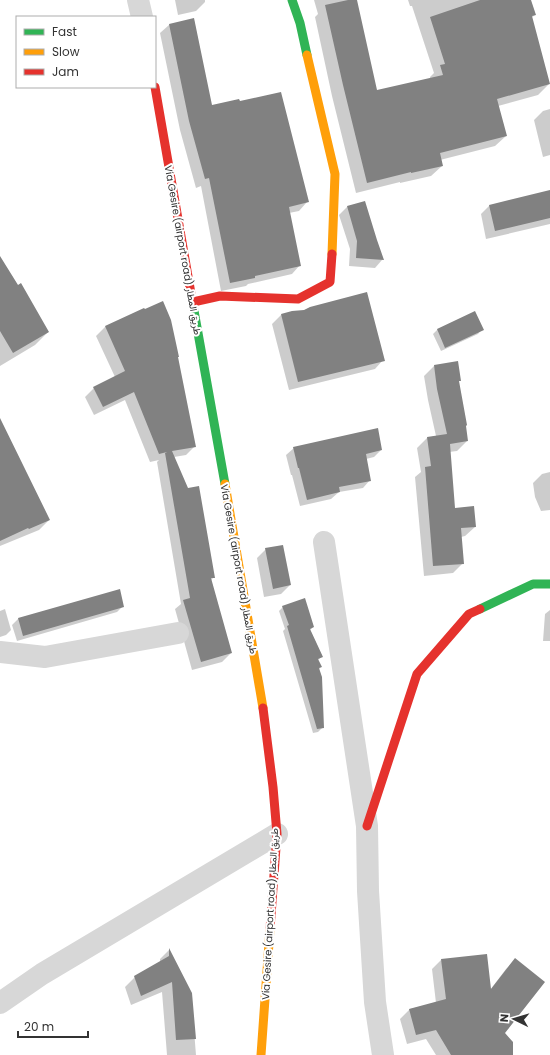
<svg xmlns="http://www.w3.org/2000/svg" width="550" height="1055" viewBox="0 0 550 1055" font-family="Poppins,Vazirmatn,sans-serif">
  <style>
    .shadow { fill: #0003 }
    .building { fill: #818181 }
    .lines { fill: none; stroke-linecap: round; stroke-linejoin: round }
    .street { stroke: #d7d7d7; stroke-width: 22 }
    .fast { stroke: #30b455; stroke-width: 9 }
    .slow { stroke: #ff9f0a; stroke-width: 9 }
    .jam { stroke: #e5322d; stroke-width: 9 }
    .labels { text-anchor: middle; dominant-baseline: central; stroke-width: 4; stroke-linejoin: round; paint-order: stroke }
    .street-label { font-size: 10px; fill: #333; stroke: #fff }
  </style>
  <rect width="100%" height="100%" fill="#fff"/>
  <path class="shadow" d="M 175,0 L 205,0 L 205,2 L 196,11 L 178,15 Z
    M 314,0 L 356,0 L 376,91 L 430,79 L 430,77 L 434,73 L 412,6 L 410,6 L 408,0 L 530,0 L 535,15 L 531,18 L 549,84 L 538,95 L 498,106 L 506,136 L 495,146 L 440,160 L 442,166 L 431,176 L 400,183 L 400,182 L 356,193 L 332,96 L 315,17 L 318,14 Z
    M 194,20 L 211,106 L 307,202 L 299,211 L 289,213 L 300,265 L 292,274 L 248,284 L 246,286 L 221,291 L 201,186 L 196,188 L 180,130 L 160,33 L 169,25 Z
    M 550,109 L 550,155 L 543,157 L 534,120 L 543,111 Z
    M 550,191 L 550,224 L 486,239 L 481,214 L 489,206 Z
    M 364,202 L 382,260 L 375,268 L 349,266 L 350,249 L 339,215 L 347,207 Z
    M 0,258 L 48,332 L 35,345 L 0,366 Z
    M 144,309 L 195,446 L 186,455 L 174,457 L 214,577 L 211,580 L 231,653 L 222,662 L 192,670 L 175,609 L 181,604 L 157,462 L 159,460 L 150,462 L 125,400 L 94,415 L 85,397 L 94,388 L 115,377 L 96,336 L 105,327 Z
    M 304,311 L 383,360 L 375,369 L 289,390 L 272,324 L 281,315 L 293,312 Z
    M 438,329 L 482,329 L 478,334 L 441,351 L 433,334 Z
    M 434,366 L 460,380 L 458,382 L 467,441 L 457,451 L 449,452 L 454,509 L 475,527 L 465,536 L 461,537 L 463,563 L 453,573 L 424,576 L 415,477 L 421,472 L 417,448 L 427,438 L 436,436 L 428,400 L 424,376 Z
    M 0,430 L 49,520 L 39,530 L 0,546 Z
    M 294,448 L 381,450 L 374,457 L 366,459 L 370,480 L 363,488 L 339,492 L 331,499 L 300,506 L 292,475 L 291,475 L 286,455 Z
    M 550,472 L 550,510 L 541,511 L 535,497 L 533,483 L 542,474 Z
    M 266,549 L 290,585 L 281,594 L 264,597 L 257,558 Z
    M 119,591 L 123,606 L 117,612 L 17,641 L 12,625 L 18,619 Z
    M 283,607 L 313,627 L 310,630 L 322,656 L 318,660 L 321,667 L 318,670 L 323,727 L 318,732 L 313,733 L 283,631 L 285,629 L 279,611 Z
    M 5,609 L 11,630 L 6,635 L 0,637 L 0,611 Z
    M 550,610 L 550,641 L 543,641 L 545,614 Z
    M 169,950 L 191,993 L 196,1055 L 167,1055 L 162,992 L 131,1005 L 125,987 L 135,977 L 160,962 L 160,959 Z
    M 441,960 L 490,990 L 506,969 L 515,960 L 504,1033 L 512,1055 L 436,1055 L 426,1039 L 407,1044 L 400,1019 L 410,1009 L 436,1003 L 432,969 Z"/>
  <path class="building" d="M 348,0 L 357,0 L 377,90 L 443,75 L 440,65 L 445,64 L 430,17 L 480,0 L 531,0 L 536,15 L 532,16 L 550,84 L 497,99 L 507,136 L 440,153 L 443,166 L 411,173 L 411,172 L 367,183 L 343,85 L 325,5 Z
    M 194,18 L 212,105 L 239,99 L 240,101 L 281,92 L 309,202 L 289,207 L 301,266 L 255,276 L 255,278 L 230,283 L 209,178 L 205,179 L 189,121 L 169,24 Z
    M 550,190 L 550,218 L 495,231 L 489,205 Z
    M 365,201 L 377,240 L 384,260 L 356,258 L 357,241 L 347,206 Z
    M 0,256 L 18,285 L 21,283 L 49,332 L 13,353 L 0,331 Z
    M 367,292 L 385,361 L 298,382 L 281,314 L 292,311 L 304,310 L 310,307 Z
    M 163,301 L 171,320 L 179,357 L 178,357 L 196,447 L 172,451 L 188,488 L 199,486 L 215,578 L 211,578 L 232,653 L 201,662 L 183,600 L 190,598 L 165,453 L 167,452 L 159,454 L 134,392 L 103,407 L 93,387 L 125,371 L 105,326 L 144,308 L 145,309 Z
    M 475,311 L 484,330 L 445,348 L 437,329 Z
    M 458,361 L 461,381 L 459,381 L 467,425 L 466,426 L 468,441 L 450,444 L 455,508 L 474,506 L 476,527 L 461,528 L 464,564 L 433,566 L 425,467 L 431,466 L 427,437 L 447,434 L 437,389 L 434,365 Z
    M 0,418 L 50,520 L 29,529 L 28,528 L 0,541 Z
    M 378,428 L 382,450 L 366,454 L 371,481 L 339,487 L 340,492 L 307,500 L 299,468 L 298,468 L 293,447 Z
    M 283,545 L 291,585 L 273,589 L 265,548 Z
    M 120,589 L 124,607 L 23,636 L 18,618 Z
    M 305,598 L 314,627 L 310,629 L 323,657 L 318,659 L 322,667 L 319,668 L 322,677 L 324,728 L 317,729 L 287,626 L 289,625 L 282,606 Z
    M 169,948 L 192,993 L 196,1039 L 176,1040 L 172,982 L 141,996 L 134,976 L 169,956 Z
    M 487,954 L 491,989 L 515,958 L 545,982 L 505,1033 L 513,1042 L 513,1055 L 451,1055 L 436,1030 L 416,1035 L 409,1009 L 446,999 L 441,959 Z"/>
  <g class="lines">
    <path class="street" d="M 138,0 L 142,17
      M 324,542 L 367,826 L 368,891 L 375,1002 L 383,1055
      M 0,652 L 45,657 L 178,633
      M 0,1003 L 42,974 L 277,834"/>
    <path class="fast" d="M 292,0 L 300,23 L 307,55
      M 193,305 L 225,484
      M 480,609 L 533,584 L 550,584"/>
    <path class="slow" d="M 307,55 L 335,174 L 332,254
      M 225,484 L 263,708
      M 261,1055 L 270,929"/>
    <path class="jam" d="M 155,87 L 193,305
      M 193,302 L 220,296 L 298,299 L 330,282 L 332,254
      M 263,708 L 273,787 L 277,834 L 270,929
      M 367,826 L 417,674 L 469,614 L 480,609"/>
  </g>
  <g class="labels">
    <g class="street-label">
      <text transform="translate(183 250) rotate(80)">Via Gesire (airport road) طريق المطار</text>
      <text transform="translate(239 569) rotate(80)">Via Gesire (airport road) طريق المطار</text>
      <text transform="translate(270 914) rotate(-87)">Via Gesire (airport road) طريق المطار</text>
    </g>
  </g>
  <rect x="16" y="16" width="140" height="72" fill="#ffffff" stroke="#adadad"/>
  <rect x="24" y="29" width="20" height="6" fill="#30b455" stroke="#adadad"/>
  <text x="52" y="36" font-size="12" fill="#333333">Fast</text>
  <rect x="24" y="49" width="20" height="6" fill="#ff9f0a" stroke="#adadad"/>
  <text x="52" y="56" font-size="12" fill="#333333">Slow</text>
  <rect x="24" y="69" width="20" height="6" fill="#e5322d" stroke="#adadad"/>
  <text x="52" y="76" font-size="12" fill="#333333">Jam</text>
  <g transform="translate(514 1019) rotate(275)" stroke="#ffffff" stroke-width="3" paint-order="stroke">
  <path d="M0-3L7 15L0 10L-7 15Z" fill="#333333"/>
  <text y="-6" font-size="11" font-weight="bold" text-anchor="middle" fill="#333333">N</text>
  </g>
  <path d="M18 1031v6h70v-6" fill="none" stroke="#333333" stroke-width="2"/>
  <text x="24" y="1031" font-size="12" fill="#333333" stroke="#ffffff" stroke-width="3" paint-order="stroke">20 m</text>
</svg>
